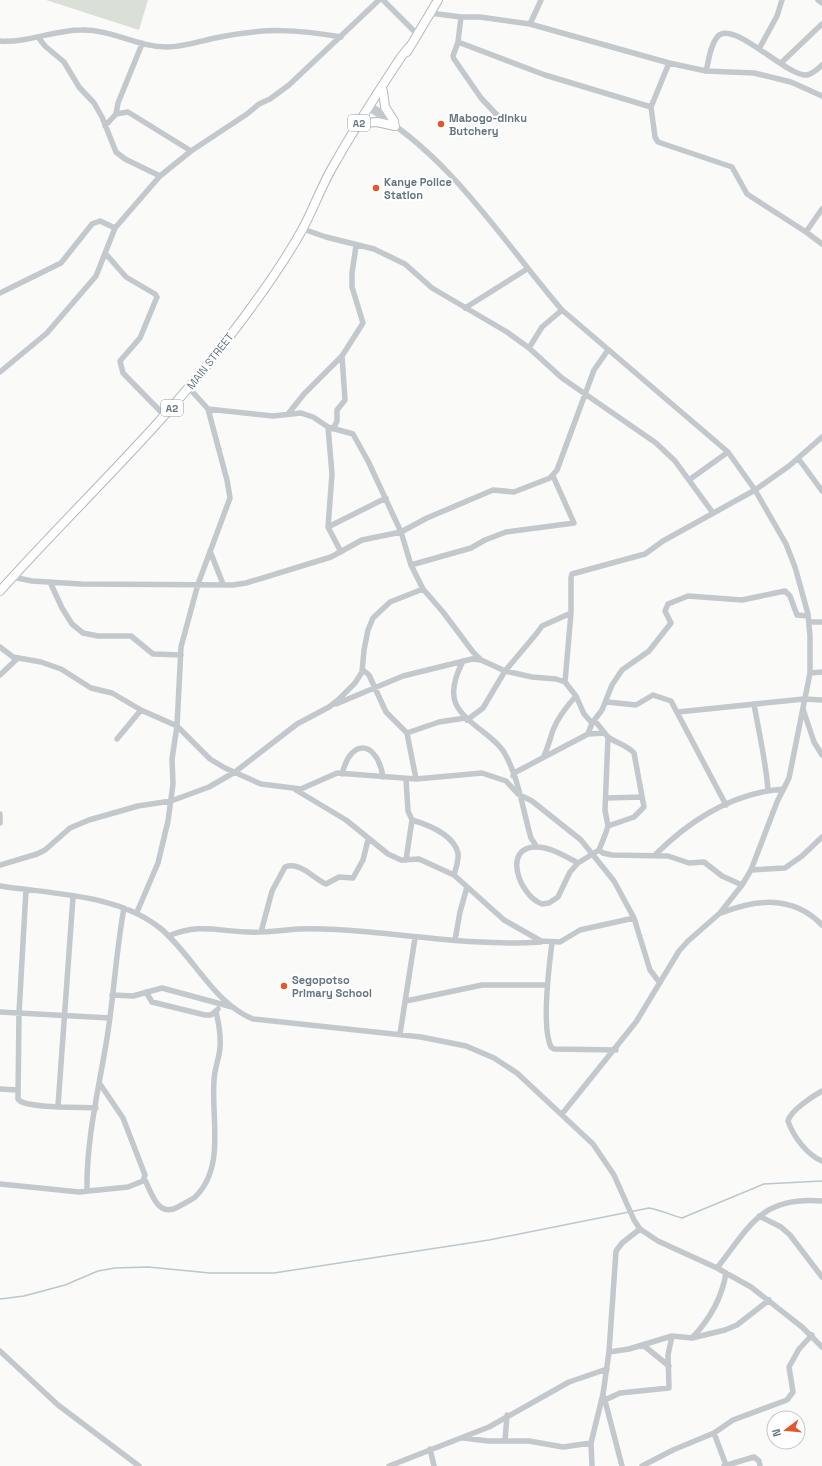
<svg xmlns="http://www.w3.org/2000/svg" width="822" height="1466" viewBox="0 0 822 1466" font-family="'Space Grotesk',sans-serif">
  <style>
    .green { fill: #dadfd7 }
    .lines { fill: none; stroke-linecap: round; stroke-linejoin: round }
    .stream { stroke: #bbc7cb; stroke-width: 1.5 }
    .highway-casing { stroke: #b4b9bd; stroke-width: 10 }
    .minor { stroke: #c3c8cc; stroke-width: 5.5 }
    .highway { stroke: #fff; stroke-width: 8 }
    .poi-dot { fill: #e4572e; stroke: #fff; stroke-width: 1.5 }
    .labels { text-anchor: middle; dominant-baseline: central; stroke-width: 4; stroke-linejoin: round; paint-order: stroke }
    .shield { fill: #fff; stroke: #939fa8; stroke-width: 1 }
    .shield-label { font-size: 10px; font-weight: bold; fill: #657683 }
    .poi-label { font-size: 11px; font-weight: bold; fill: #657683; stroke: #fff; text-anchor: start }
    .street-label { font-size: 11px; fill: #657683; stroke: #fff }
  </style>
  <rect width="100%" height="100%" fill="#fafaf8"/>
  <path class="green" d="M 46,0 L 148,0 L 139,30 Z"/>
  <g class="lines">
    <path class="stream" d="M 0,1299 L 24,1296 L 65,1285 L 98,1271 L 115,1268 L 148,1267 L 210,1273 L 274,1273 L 489,1240 L 649,1208 C 661,1210 670,1215 682,1218 L 764,1184 L 822,1181"/>
    <g class="highway-casing">
      <path id="highway" d="M 407,52 L 438,0
        M 383,91 L 385,107 L 394,121
        M 363,123 L 377,122 L 395,126
        M 0,591 C 75,507 158,431 226,341 C 253,306 281,268 302,230 C 314,208 322,184 335,163 C 355,127 378,92 401,57 L 409,47"/>
    </g>
    <path class="minor" d="M 383,0 L 417,34
      M 818,0 L 822,3
      M 430,13 L 461,17 L 480,17 L 530,24 L 669,63 L 706,71 L 754,73 L 791,82 L 822,96
      M 461,17 L 458,42 L 545,75 L 651,107
      M 530,24 L 541,0
      M 38,37 L 45,46 L 64,62 L 79,87 L 94,103 L 102,117 L 116,152 L 125,159 L 160,176
      M 0,41 C 28,43 53,30 81,30 C 111,29 137,47 167,47 C 185,47 203,40 220,37 C 264,28 297,29 341,37
      M 458,42 L 453,56 L 454,59 L 481,98 L 498,116
      M 759,49 L 777,16 L 782,0
      M 669,63 L 651,107 L 655,137 L 658,142 L 732,167 L 747,194 L 806,232 L 822,244
      M 781,63 L 822,24
      M 706,71 C 709,60 710,45 718,36 C 734,20 787,77 807,75 C 813,74 818,69 822,65
      M 373,107 L 391,118
      M 368,108 C 451,156 501,239 562,310 L 728,452 L 755,490 L 786,544 L 795,567 L 808,614 L 810,636 L 810,673 L 789,778 L 777,802 L 751,870 L 742,885 L 720,913 L 688,941 L 679,951 L 636,1022 L 562,1114
      M 116,114 L 118,103 L 142,44
      M 105,126 L 116,114 L 128,112 L 191,151
      M 303,229 L 326,237 L 374,249 L 405,264 L 432,288 L 507,332 L 529,348 L 562,378 L 656,443 L 675,461 L 713,513
      M 806,232 L 822,209
      M 105,253 L 126,277 L 155,294 L 157,297 L 140,338 L 120,361 L 123,373 L 165,416
      M 0,293 L 61,263 L 92,224 L 100,221 L 115,228
      M 465,308 L 527,269
      M 529,348 L 542,327 L 562,310
      M 0,372 L 47,333 L 96,276 L 115,228 L 160,176 L 191,151 L 247,114 L 259,104 L 270,99 L 289,85 L 379,0
      M 208,409 L 273,416 L 301,413 L 313,417 L 328,427 L 353,434 L 368,461 L 401,532 L 411,565 L 423,589 L 443,612 L 473,652 L 481,660
      M 288,414 L 304,394 L 342,356 L 363,323 L 352,287 L 352,273 L 356,246
      M 328,427 L 332,474 L 328,527 L 341,552
      M 333,429 L 337,421 L 337,410 L 345,400 L 342,356
      M 798,458 L 822,491
      M 689,480 L 728,452
      M 328,527 L 386,498
      M 210,551 L 223,584
      M 411,565 L 471,548 L 485,540 L 506,532 L 574,523 L 553,476
      M 12,577 L 32,581 L 81,584 L 233,585 L 246,583 L 331,557 L 362,540 L 401,532 L 427,518 L 493,490 L 514,492 L 550,478 L 557,470 L 594,370 L 608,350
      M 50,582 L 62,608 L 72,624 L 83,633 L 98,636 L 131,636 L 153,654 L 181,655
      M 809,622 L 822,622
      M 0,647 L 13,657 L 41,662 L 61,669 L 91,688 L 112,693 L 141,710 L 177,726 L 210,759 L 225,768 L 261,784 L 301,789 L 337,773 L 416,779 L 482,773 L 506,781 L 518,794 L 532,801 L 581,840 L 614,881 L 634,918 L 650,970 L 660,983
      M 463,661 C 443,700 456,711 486,734 C 493,740 501,746 505,754 C 519,779 523,811 531,838 L 537,847
      M 363,670 L 369,675 L 386,712 L 407,733
      M 810,673 L 822,672
      M 0,675 L 18,658
      M 565,682 L 571,613
      M 607,702 L 636,705 L 653,695 L 671,701 L 726,805
      M 336,704 L 403,676 L 472,659 L 481,660 L 505,671 L 532,677 L 556,679 L 565,682 L 576,696 L 584,714 L 592,723
      M 754,704 C 759,733 766,762 768,790
      M 803,709 L 814,742 L 822,755
      M 678,712 L 804,699 L 822,700
      M 467,720 L 483,708 L 505,671 L 537,633 L 542,626 L 571,613 L 571,578 L 572,574 L 645,554 L 663,541 L 755,490 L 789,466 L 822,437
      M 588,734 L 592,723 L 602,710 L 612,685 L 622,670 L 649,651 L 671,623 L 665,611 L 668,604 L 688,596 L 742,600 L 785,591 L 790,596 L 797,615 L 808,616
      M 608,737 C 616,743 627,745 634,753 L 644,807 L 634,817 L 608,826
      M 117,739 L 141,710
      M 544,756 C 548,747 550,739 553,730 C 558,717 567,706 576,696
      M 342,774 C 352,735 378,743 383,777
      M 513,776 L 514,773 L 588,734 L 604,733
      M 406,779 L 408,811 L 412,820 L 406,860
      M 416,779 L 407,733 L 439,722 L 465,718
      M 296,790 L 346,820 L 388,854 L 401,860 L 419,859 L 454,875 L 504,920 L 541,941 L 560,942 L 580,930 L 634,918
      M 607,798 L 641,797
      M 0,814 L 0,823
      M 412,820 C 429,825 453,834 458,853 C 459,860 456,868 454,875
      M 599,850 L 603,853 L 612,855 L 668,856 L 689,863 L 704,862 L 722,876 L 742,885
      M 655,855 C 690,820 733,793 783,789
      M 578,863 C 565,856 552,848 538,847 C 501,845 519,896 542,904 L 549,903 L 558,897 L 570,872 L 578,863 L 599,850 L 605,835 L 608,826 L 605,810 L 608,737 L 595,721
      M 0,865 L 37,854 L 45,850 L 70,828 L 89,820 L 138,806 L 171,801 L 209,787 L 235,772 L 297,724 L 329,707 L 338,700 L 355,683 L 362,672 L 364,650 L 368,630 L 373,618 L 390,602 L 423,589
      M 751,870 L 785,868 L 802,856 L 822,837
      M 0,886 C 51,894 118,894 160,928 C 192,954 213,1003 253,1019 L 421,1037 L 466,1046 L 494,1058 L 517,1073 L 593,1144 L 614,1175 L 634,1220 L 640,1229 L 658,1241 L 717,1268 L 751,1287 L 802,1327 L 822,1347
      M 26,890 L 19,1013 L 18,1099 C 24,1109 82,1107 96,1108
      M 137,912 L 158,863 L 168,821 L 173,784 L 172,759 L 177,726 L 181,647 L 198,584 L 230,498 L 227,480 L 208,409 L 189,388
      M 721,913 C 757,899 793,895 822,925
      M 261,932 L 272,891 L 285,867 C 300,861 314,879 326,884 L 339,877 L 353,878 L 363,860 L 368,840
      M 168,936 C 201,923 215,931 248,932 C 265,933 282,930 299,929 C 322,928 346,930 369,932 C 426,937 483,946 541,942
      M 455,940 L 460,912 L 467,887
      M 552,943 C 549,966 541,1027 551,1047 L 554,1049 L 616,1050
      M 146,992 L 152,1002 L 205,1015 L 211,1015 L 218,1009
      M 112,995 L 133,996 L 162,988 L 232,1007
      M 406,1001 L 482,985 L 547,985
      M 0,1012 L 110,1018
      M 400,1034 L 415,938
      M 0,1089 L 17,1090
      M 822,1091 C 813,1096 790,1111 788,1121 C 793,1136 807,1155 822,1161
      M 58,1106 L 73,897
      M 145,1180 C 152,1194 158,1218 178,1207 C 183,1204 189,1201 194,1198 C 226,1169 211,1118 214,1081 C 214,1070 219,1059 220,1048 C 221,1035 219,1024 216,1012
      M 0,1184 L 79,1192 L 128,1187 L 143,1181 L 145,1175 L 123,1118 L 100,1084
      M 87,1191 C 86,1140 99,1088 107,1038 C 114,995 116,951 124,908
      M 759,1216 L 781,1227 L 790,1235 L 822,1277
      M 717,1268 C 750,1226 761,1196 822,1201
      M 692,1338 C 710,1319 722,1298 726,1273
      M 643,1345 L 669,1366
      M 0,1351 L 58,1405 L 139,1466
      M 609,1352 L 629,1349 L 672,1336 L 692,1338 L 725,1330 L 737,1325 L 769,1300
      M 604,1397 L 622,1466
      M 605,1400 L 620,1393 L 669,1388 L 668,1355 L 672,1336
      M 714,1433 L 726,1465
      M 464,1438 L 488,1441 L 529,1441 L 563,1447 L 591,1443
      M 505,1441 L 507,1415
      M 430,1449 L 434,1466
      M 389,1466 L 489,1427 L 569,1382 L 607,1369
      M 592,1466 L 591,1443 L 603,1394 L 609,1352 L 616,1251 L 622,1243 L 640,1229
      M 642,1466 L 673,1450 L 714,1433 L 733,1420 L 787,1400 L 793,1392 L 789,1367 L 799,1349 L 812,1335
      M 724,1466 L 754,1457 L 759,1461 L 760,1466"/>
    <use href="#highway" class="highway"/>
  </g>
  <g class="poi-dot">
    <circle cx="441" cy="124" r="4"/>
    <circle cx="376" cy="188" r="4"/>
    <circle cx="284" cy="986" r="4"/>
  </g>
  <g class="labels">
    <g class="shield">
      <rect x="348" y="115" width="22" height="16" rx="3"/>
      <rect x="161" y="400" width="22" height="16" rx="3"/>
    </g>
    <g class="shield-label">
      <text x="359" y="123">A2</text>
      <text x="172" y="408">A2</text>
    </g>
    <g class="poi-label">
      <text x="449" y="118">Mabogo-dinku<tspan x="449" dy="13">Butchery</tspan></text>
      <text x="384" y="182">Kanye Police<tspan x="384" dy="13">Station</tspan></text>
      <text x="292" y="980">Segopotso<tspan x="292" dy="13">Primary School</tspan></text>
    </g>
    <g class="street-label">
      <text transform="translate(210 361) rotate(-52)">MAIN STREET</text>
    </g>
  </g>
  <g transform="translate(786 1430) rotate(254)"><circle r="19" fill="#ffffff" stroke="#c1c8cd"/>
  <path d="M0-3L7 15L0 10L-7 15Z" fill="#e4572e"/>
  <text y="-6" font-size="11" font-weight="bold" text-anchor="middle" fill="#657683">N</text>
  </g>
</svg>
